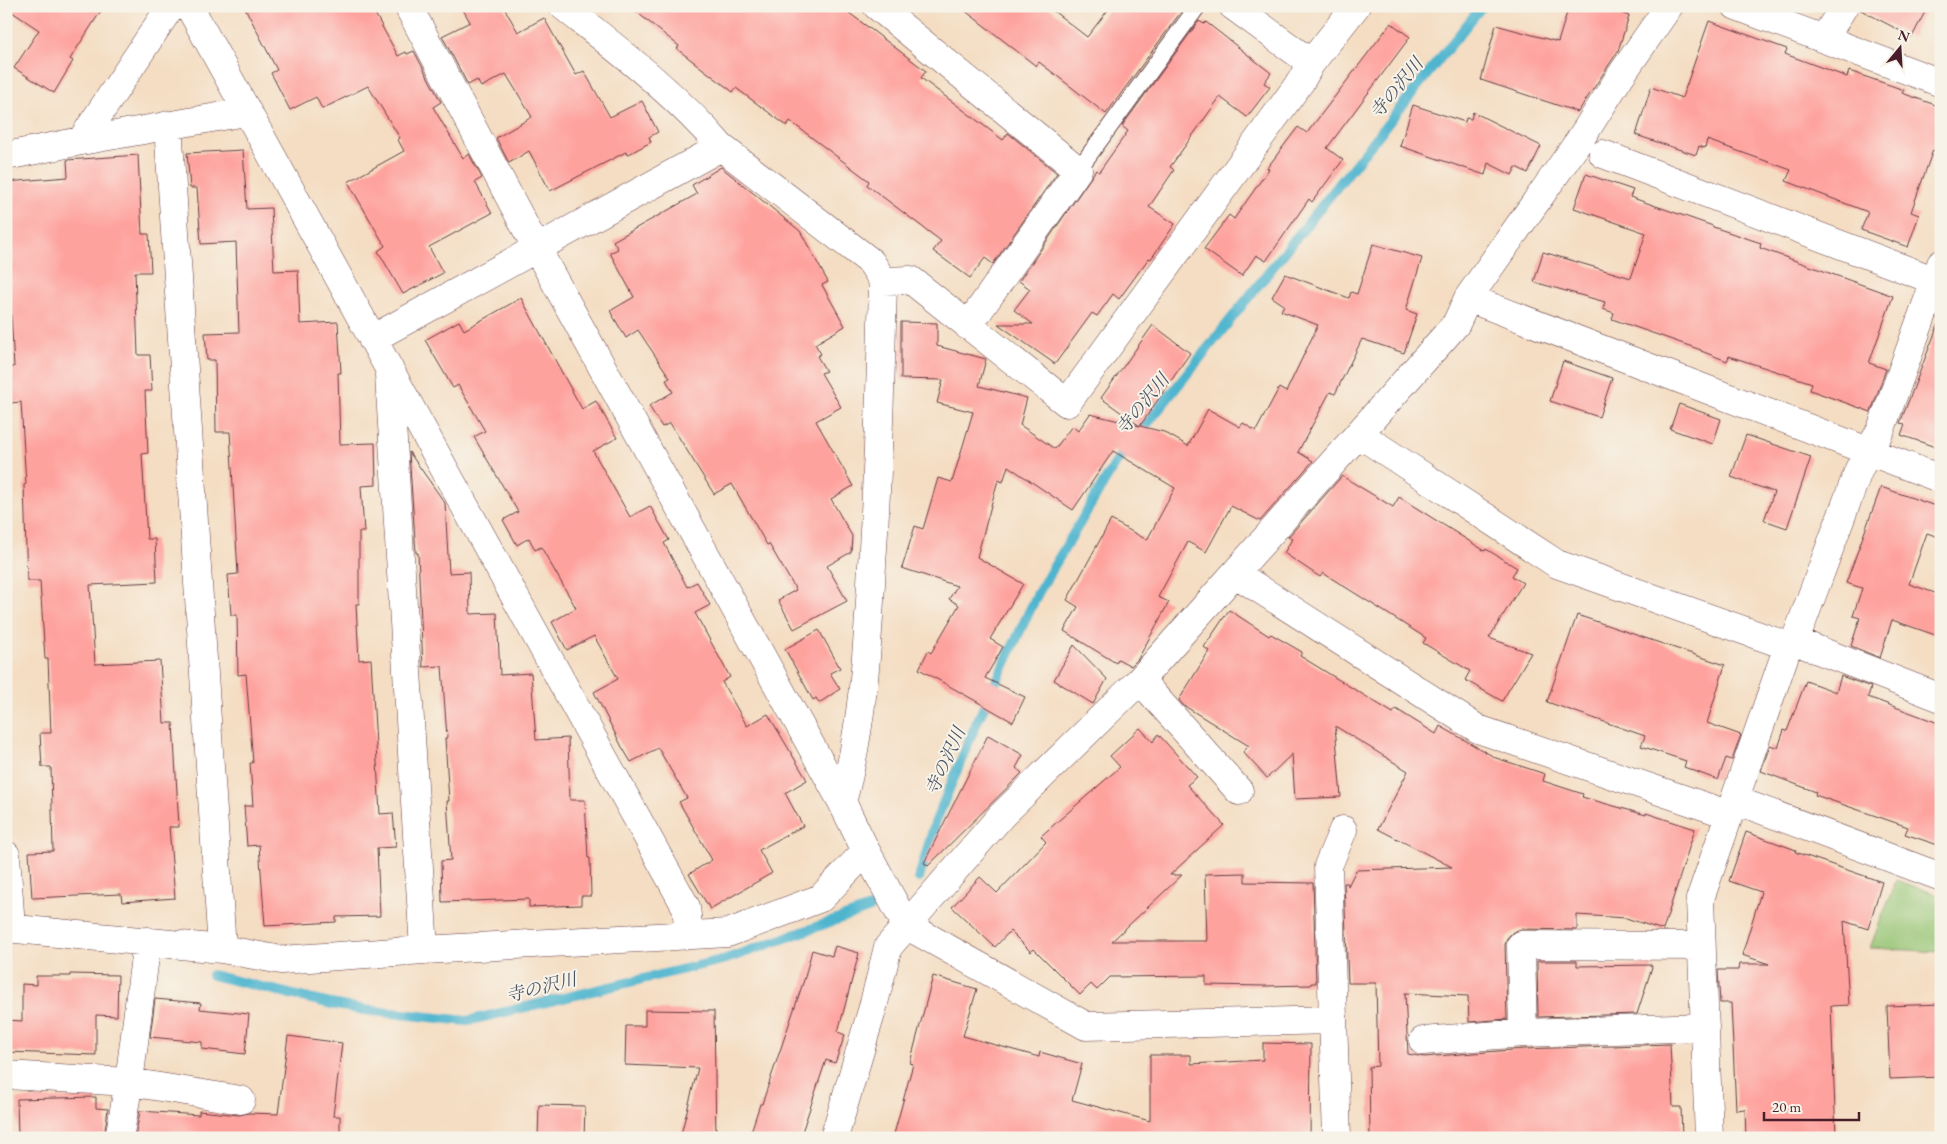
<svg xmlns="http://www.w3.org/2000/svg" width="1947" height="1144" viewBox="0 0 1947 1144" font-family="'EB Garamond','Noto Serif JP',serif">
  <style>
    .green { fill: #96c574; stroke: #707250 }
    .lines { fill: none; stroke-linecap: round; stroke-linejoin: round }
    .stream { stroke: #50b5cf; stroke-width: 10 }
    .building { fill: #fea29e }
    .service-casing { stroke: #643c42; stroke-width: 18 }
    .minor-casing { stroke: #643c42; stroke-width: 29 }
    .service { stroke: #fff; stroke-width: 16 }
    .minor { stroke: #fff; stroke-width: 28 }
    .labels { text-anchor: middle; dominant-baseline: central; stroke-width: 4; stroke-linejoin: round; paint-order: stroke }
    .water-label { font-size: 18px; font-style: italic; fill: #4c5464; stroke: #f7f3e8 }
  </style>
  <rect width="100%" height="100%" fill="#f7f3e8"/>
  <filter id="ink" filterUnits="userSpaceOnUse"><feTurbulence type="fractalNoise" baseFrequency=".02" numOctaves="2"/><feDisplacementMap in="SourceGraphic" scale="10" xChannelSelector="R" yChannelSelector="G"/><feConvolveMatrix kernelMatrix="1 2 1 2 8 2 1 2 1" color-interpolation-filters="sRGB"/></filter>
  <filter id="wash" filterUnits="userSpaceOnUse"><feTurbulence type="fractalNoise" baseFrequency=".0096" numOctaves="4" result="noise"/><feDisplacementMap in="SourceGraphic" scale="20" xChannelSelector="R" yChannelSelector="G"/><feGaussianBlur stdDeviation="1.12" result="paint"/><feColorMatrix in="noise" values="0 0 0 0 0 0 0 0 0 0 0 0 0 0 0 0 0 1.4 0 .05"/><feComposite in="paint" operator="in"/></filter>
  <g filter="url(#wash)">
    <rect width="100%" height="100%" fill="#f4ddc2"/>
    <path class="green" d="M 1896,880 L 1941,896 L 1941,952 L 1870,948 Z"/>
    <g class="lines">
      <path class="stream" d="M 919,878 L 935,823 L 977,722 L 1038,593 L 1115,464 L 1482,6
        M 212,975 L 331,1004 L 364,1010 L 467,1021 L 726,959 L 870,908"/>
    </g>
    <g id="blocks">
      <path class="building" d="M 6,6 L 104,6 L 70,59 L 73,61 L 54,93 L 14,68 L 39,30 L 6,8 Z
        M 244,6 L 371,6 L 398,56 L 406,52 L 407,54 L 414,51 L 441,102 L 433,107 L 463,158 L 469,154 L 482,178 L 475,182 L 492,213 L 429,247 L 443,273 L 403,294 L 378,251 L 385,246 L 348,182 L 404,151 L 398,140 L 400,138 L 368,86 L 322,109 L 316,97 L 290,110 L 271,73 L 277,70 Z
        M 461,6 L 503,6 L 518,32 L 544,18 L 576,75 L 584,71 L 610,117 L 642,101 L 658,132 L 649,137 L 651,142 L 627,155 L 626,152 L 550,191 L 529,151 L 509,163 L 496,138 L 532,117 L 506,74 L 481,87 L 477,80 L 468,85 L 442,36 L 470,22 Z
        M 629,6 L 840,6 L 926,71 L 921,78 L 1003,140 L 1008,133 L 1057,173 L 993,264 L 985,258 L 970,278 L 933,251 L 941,241 L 867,185 L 869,181 L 790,121 L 787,126 L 736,88 L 733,92 L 677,49 L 679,46 Z
        M 959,6 L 1047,6 L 1087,37 L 1111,6 L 1180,6 L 1183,9 L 1106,114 L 1039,62 L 1036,66 Z
        M 1569,6 L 1619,6 L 1618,12 L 1629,16 L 1618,51 L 1578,112 L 1481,80 L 1496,25 L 1558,42 Z
        M 1860,6 L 1928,6 L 1912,37 L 1859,9 Z
        M 1199,21 L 1204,24 L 1206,22 L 1271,73 L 1264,83 L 1270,87 L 1247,117 L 1220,97 L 1170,167 L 1174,170 L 1149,207 L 1175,224 L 1151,259 L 1149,258 L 1119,299 L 1113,294 L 1097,316 L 1092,313 L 1055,364 L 998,324 L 1033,324 L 1014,310 L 1030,289 L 1019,281 L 1096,170 L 1099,172 L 1128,131 L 1122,126 Z
        M 1709,21 L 1787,49 L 1785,54 L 1847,77 L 1849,71 L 1904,90 L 1902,93 L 1941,107 L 1941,153 L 1933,150 L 1911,212 L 1919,215 L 1908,247 L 1861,230 L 1868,212 L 1786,181 L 1791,170 L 1707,140 L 1705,148 L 1699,146 L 1696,155 L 1636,135 L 1651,87 L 1682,98 Z
        M 1391,23 L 1410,37 L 1327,148 L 1343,160 L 1312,202 L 1309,199 L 1266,261 L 1256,255 L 1242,276 L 1204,249 L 1229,215 L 1234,219 L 1269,169 L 1267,168 L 1298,127 L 1307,133 Z
        M 1413,105 L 1465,122 L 1466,118 L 1471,119 L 1473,112 L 1541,146 L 1528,173 L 1516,167 L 1512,175 L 1488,163 L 1485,175 L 1400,146 Z
        M 243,150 L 247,209 L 271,208 L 274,271 L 298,270 L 300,324 L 338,322 L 341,373 L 338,373 L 340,444 L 375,443 L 376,485 L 361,486 L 364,532 L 359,532 L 359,604 L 356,604 L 359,660 L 371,659 L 380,814 L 393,813 L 396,847 L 377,848 L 380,916 L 336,917 L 336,922 L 265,926 L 259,845 L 247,846 L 244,806 L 253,806 L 250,763 L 253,763 L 246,674 L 238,675 L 237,615 L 231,615 L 228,575 L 238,574 L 230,432 L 216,432 L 215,360 L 207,360 L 205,333 L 239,332 L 236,242 L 201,244 L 197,188 L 190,188 L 187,153 Z
        M 138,155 L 142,234 L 149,234 L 151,272 L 135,272 L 138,355 L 150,355 L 152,391 L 145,391 L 148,453 L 142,454 L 147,539 L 155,539 L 157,582 L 90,585 L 95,664 L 160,661 L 164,723 L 173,723 L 179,827 L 169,827 L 175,898 L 122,902 L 121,894 L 32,898 L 29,852 L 53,851 L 51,767 L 42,767 L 40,733 L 51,733 L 48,659 L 45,659 L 40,581 L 27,581 L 24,485 L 26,484 L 21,402 L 10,403 L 7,367 L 14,367 L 6,227 L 6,182 L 68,177 L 67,160 Z
        M 721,167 L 800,231 L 828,282 L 822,285 L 845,326 L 815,344 L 821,354 L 817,356 L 826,371 L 821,373 L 841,407 L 816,421 L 853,486 L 831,499 L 852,536 L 851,552 L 827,566 L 847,601 L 794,629 L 778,600 L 796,590 L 769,544 L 767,545 L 732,484 L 714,494 L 670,423 L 662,427 L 649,406 L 673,392 L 666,380 L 670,378 L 638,330 L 626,338 L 610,311 L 634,297 L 610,253 L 618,249 L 613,241 L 697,194 L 692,185 Z
        M 1586,174 L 1633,190 L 1630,197 L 1713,226 L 1713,227 L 1761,243 L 1760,248 L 1893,296 L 1869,363 L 1886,369 L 1871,412 L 1810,390 L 1812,383 L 1729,356 L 1727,361 L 1701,351 L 1701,350 L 1612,319 L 1614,313 L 1603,309 L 1605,302 L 1534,282 L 1543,252 L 1631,278 L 1646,233 L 1574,208 Z
        M 1373,244 L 1422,258 L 1406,310 L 1417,314 L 1404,353 L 1362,339 L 1335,394 L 1330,392 L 1298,452 L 1313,461 L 1260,521 L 1231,506 L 1206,552 L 1188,542 L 1158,597 L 1169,602 L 1138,659 L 1131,666 L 1118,659 L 1116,663 L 1064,631 L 1078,607 L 1067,600 L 1111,520 L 1147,540 L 1175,488 L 1113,451 L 1073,510 L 1008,466 L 1003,482 L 998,480 L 977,557 L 1023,584 L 990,639 L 1003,647 L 985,678 L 1025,697 L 1013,722 L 919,669 L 928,651 L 931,653 L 959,605 L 949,599 L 957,586 L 902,568 L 915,526 L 923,529 L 938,478 L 952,482 L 973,412 L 937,403 L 943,380 L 901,379 L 901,322 L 937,323 L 937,346 L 986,359 L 979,386 L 1027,398 L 1020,425 L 1055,449 L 1072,426 L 1078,431 L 1090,414 L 1140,426 L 1101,398 L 1153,325 L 1190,353 L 1140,426 L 1164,432 L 1188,446 L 1208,409 L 1240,427 L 1243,423 L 1256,431 L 1279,388 L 1286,392 L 1318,325 L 1281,311 L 1284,305 L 1272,297 L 1285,274 L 1349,298 L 1351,292 L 1357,294 Z
        M 521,298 L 582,409 L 596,401 L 617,438 L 593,451 L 630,517 L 650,506 L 669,540 L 664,543 L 687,587 L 697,582 L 710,605 L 695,613 L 730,677 L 722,682 L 747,726 L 768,714 L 807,780 L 785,793 L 803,826 L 759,850 L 772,873 L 710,909 L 689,874 L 712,860 L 679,802 L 687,798 L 658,748 L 631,762 L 622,747 L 594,692 L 618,679 L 594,636 L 567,650 L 552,622 L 576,608 L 541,547 L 535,550 L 529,538 L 517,545 L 503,520 L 518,512 L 474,437 L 485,431 L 458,385 L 453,388 L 425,340 L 459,321 L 464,330 Z
        M 1938,325 L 1941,326 L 1941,449 L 1901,435 L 1905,424 L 1900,423 Z
        M 1563,361 L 1612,378 L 1599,417 L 1550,401 Z
        M 1679,404 L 1721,419 L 1713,444 L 1670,429 Z
        M 1746,435 L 1811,457 L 1787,528 L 1764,520 L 1774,492 L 1731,477 Z
        M 409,452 L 445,503 L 449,573 L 469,572 L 470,614 L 497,613 L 500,675 L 531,673 L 536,740 L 568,738 L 570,800 L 585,800 L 588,858 L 590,858 L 591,896 L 581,896 L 581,905 L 529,907 L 529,899 L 442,902 L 441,861 L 451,860 L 447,801 L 449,801 L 445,738 L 447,738 L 442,666 L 423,667 L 418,553 L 416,553 Z
        M 1342,476 L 1393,507 L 1399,497 L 1485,551 L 1486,549 L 1517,568 L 1512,576 L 1523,583 L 1489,638 L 1531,653 L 1502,701 L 1465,680 L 1470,671 L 1423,643 L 1426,638 L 1323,573 L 1320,577 L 1284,553 L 1292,539 L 1288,537 Z
        M 1881,487 L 1941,508 L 1941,538 L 1927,533 L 1909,584 L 1941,595 L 1941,637 L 1892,620 L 1880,658 L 1851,646 L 1860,618 L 1853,616 L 1862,588 L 1846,583 Z
        M 1229,610 L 1269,636 L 1271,634 L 1302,652 L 1300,656 L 1393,713 L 1396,709 L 1436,734 L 1440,726 L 1496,758 L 1545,774 L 1543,781 L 1583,794 L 1582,797 L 1646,815 L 1646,813 L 1695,829 L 1663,930 L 1626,918 L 1577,915 L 1577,930 L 1521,929 L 1513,932 L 1507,938 L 1505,945 L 1507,1019 L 1469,1022 L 1468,996 L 1405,993 L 1408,1054 L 1424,1057 L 1524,1049 L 1670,1044 L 1673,1107 L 1681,1107 L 1682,1138 L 1370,1138 L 1369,1067 L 1378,1066 L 1376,983 L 1348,983 L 1344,883 L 1348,883 L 1348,886 L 1356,870 L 1452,867 L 1378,829 L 1408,771 L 1335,726 L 1341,797 L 1295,799 L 1292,754 L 1267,778 L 1243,752 L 1249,746 L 1183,705 L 1179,700 L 1209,651 L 1204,647 Z
        M 1577,615 L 1725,665 L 1707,723 L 1741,735 L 1732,760 L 1726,758 L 1718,780 L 1684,767 L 1686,761 L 1641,746 L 1645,736 L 1547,702 Z
        M 819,630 L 840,668 L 830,673 L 840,689 L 819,703 L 816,698 L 813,700 L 785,649 Z
        M 1074,645 L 1107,679 L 1093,704 L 1054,680 Z
        M 1841,676 L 1871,687 L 1868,697 L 1941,724 L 1941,846 L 1905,834 L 1908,827 L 1815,795 L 1816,792 L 1761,771 L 1770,745 L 1778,748 L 1784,730 L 1787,731 L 1806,681 L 1836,692 Z
        M 1140,728 L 1153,742 L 1158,734 L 1197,777 L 1187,785 L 1224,825 L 1170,875 L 1182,875 L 1112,941 L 1207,941 L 1205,874 L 1245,873 L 1245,882 L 1313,883 L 1316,983 L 1311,983 L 1311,985 L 1265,986 L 1206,985 L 1206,976 L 1110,977 L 1097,990 L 1091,984 L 1080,995 L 1034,949 L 1031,952 L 1010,931 L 995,947 L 952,907 L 980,877 L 997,893 L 1046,842 L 1041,836 L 1120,767 L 1110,756 Z
        M 988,735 L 1023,755 L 1016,768 L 1022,773 L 928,866 L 924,863 Z
        M 1746,832 L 1796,850 L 1795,852 L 1882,882 L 1868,929 L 1844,921 L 1849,1005 L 1831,1006 L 1836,1138 L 1746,1138 L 1745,1109 L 1736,1110 L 1731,1003 L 1720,1003 L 1718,970 L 1738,970 L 1739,964 L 1769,964 L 1742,955 L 1761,892 L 1729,881 Z
        M 835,946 L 859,953 L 838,1032 L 845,1035 L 835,1063 L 826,1060 L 800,1138 L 749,1138 L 760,1104 L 762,1104 L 805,977 L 812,950 L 832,956 Z
        M 1537,961 L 1577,961 L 1577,966 L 1651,965 L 1652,967 L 1637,1014 L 1538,1017 Z
        M 70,974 L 118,975 L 117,1016 L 96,1015 L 96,1055 L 6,1052 L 6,1020 L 22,1021 L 22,984 L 36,985 L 36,976 L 70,976 Z
        M 933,976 L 977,989 L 963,1036 L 1039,1057 L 1040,1052 L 1082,1064 L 1072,1100 L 1150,1121 L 1150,1055 L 1191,1055 L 1191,1064 L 1263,1060 L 1263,1043 L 1311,1044 L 1310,1138 L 893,1138 L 913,1064 L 910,1063 Z
        M 155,999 L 201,1003 L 200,1009 L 249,1014 L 245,1054 L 202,1049 L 202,1042 L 150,1037 Z
        M 1941,1004 L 1941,1077 L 1890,1079 L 1887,1006 Z
        M 645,1010 L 714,1011 L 716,1138 L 680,1138 L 698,1068 L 625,1065 L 626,1026 L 645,1026 Z
        M 288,1036 L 342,1043 L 333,1116 L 340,1116 L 340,1138 L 135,1138 L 140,1111 L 199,1115 L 199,1111 L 239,1115 L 249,1113 L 278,1114 Z
        M 96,1097 L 96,1108 L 108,1109 L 104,1138 L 18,1138 L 17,1099 Z
        M 539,1105 L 585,1106 L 584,1138 L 538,1138 Z"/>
    </g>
  </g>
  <g filter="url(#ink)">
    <use href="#blocks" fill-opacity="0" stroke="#643c42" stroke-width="1"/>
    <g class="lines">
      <g class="service-casing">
        <path id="service" d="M 1078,170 L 1198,6"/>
      </g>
      <g class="minor-casing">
        <path id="minor" d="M 189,6 L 686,907 L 689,934
          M 408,6 L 537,249 L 842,802 L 866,851 L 906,925 L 1086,1026 L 1332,1020
          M 563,6 C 618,50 675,93 721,147 L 871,262 L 883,281 L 911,280 L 1067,403 L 1301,81 L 1311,63 L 1356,6
          M 877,6 L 1078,170 L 968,326
          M 1233,6 L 1311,63
          M 1736,6 L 1941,83
          M 1824,39 L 1844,6
          M 168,125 L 222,949
          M 81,141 L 171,6
          M 1603,154 L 1941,283
          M 6,156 L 81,141 L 246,112
          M 1468,298 L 1941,479
          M 372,339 L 721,147
          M 389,375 L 424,950
          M 1359,434 L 1557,564 L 1788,646
          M 1236,574 L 1478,729 L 1730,815
          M 1795,641 L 1941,698
          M 1140,680 L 1239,791
          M 1735,800 L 1941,877
          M 842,802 C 863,728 868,642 872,565 C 878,470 881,376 883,281
          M 6,855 L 11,928
          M 6,928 L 222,949 L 281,960 L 424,950 L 728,933 L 821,898 L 866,851
          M 1523,1033 L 1521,945 L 1701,946
          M 1423,1041 L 1523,1033 L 1705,1027
          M 6,1075 L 129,1082 L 241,1100
          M 119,1138 L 129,1082 L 147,941
          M 834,1138 L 873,1007 L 888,947 L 1001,816 L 1140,680 L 1456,324 L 1468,298 L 1579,141 L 1621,75 L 1669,6
          M 1337,1138 L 1328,866 L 1343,830
          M 1709,1138 L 1700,899 L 1788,646 L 1795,641 L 1859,469 L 1881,429 L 1941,264"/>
      </g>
      <use href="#service" class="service"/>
      <use href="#minor" class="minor"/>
    </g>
  </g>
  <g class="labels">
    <g class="water-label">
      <text transform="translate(1396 88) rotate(-51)">寺の沢川</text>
      <text transform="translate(1142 404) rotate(-51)">寺の沢川</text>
      <text transform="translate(945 761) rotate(-66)">寺の沢川</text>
      <text transform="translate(541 987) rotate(-14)">寺の沢川</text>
    </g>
  </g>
  <rect width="1947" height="1144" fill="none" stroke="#f7f3e8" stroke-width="25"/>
  <g transform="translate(1900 48) rotate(18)" stroke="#f7f3e8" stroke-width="4" paint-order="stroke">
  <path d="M0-4L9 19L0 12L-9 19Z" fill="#4a1f2b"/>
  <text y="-8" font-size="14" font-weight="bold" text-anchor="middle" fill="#4a1f2b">N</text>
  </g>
  <path d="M1764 1112v8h95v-8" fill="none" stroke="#4a1f2b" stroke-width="2.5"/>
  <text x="1772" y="1112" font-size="15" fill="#4a1f2b" stroke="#f7f3e8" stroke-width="4" paint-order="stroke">20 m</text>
</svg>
